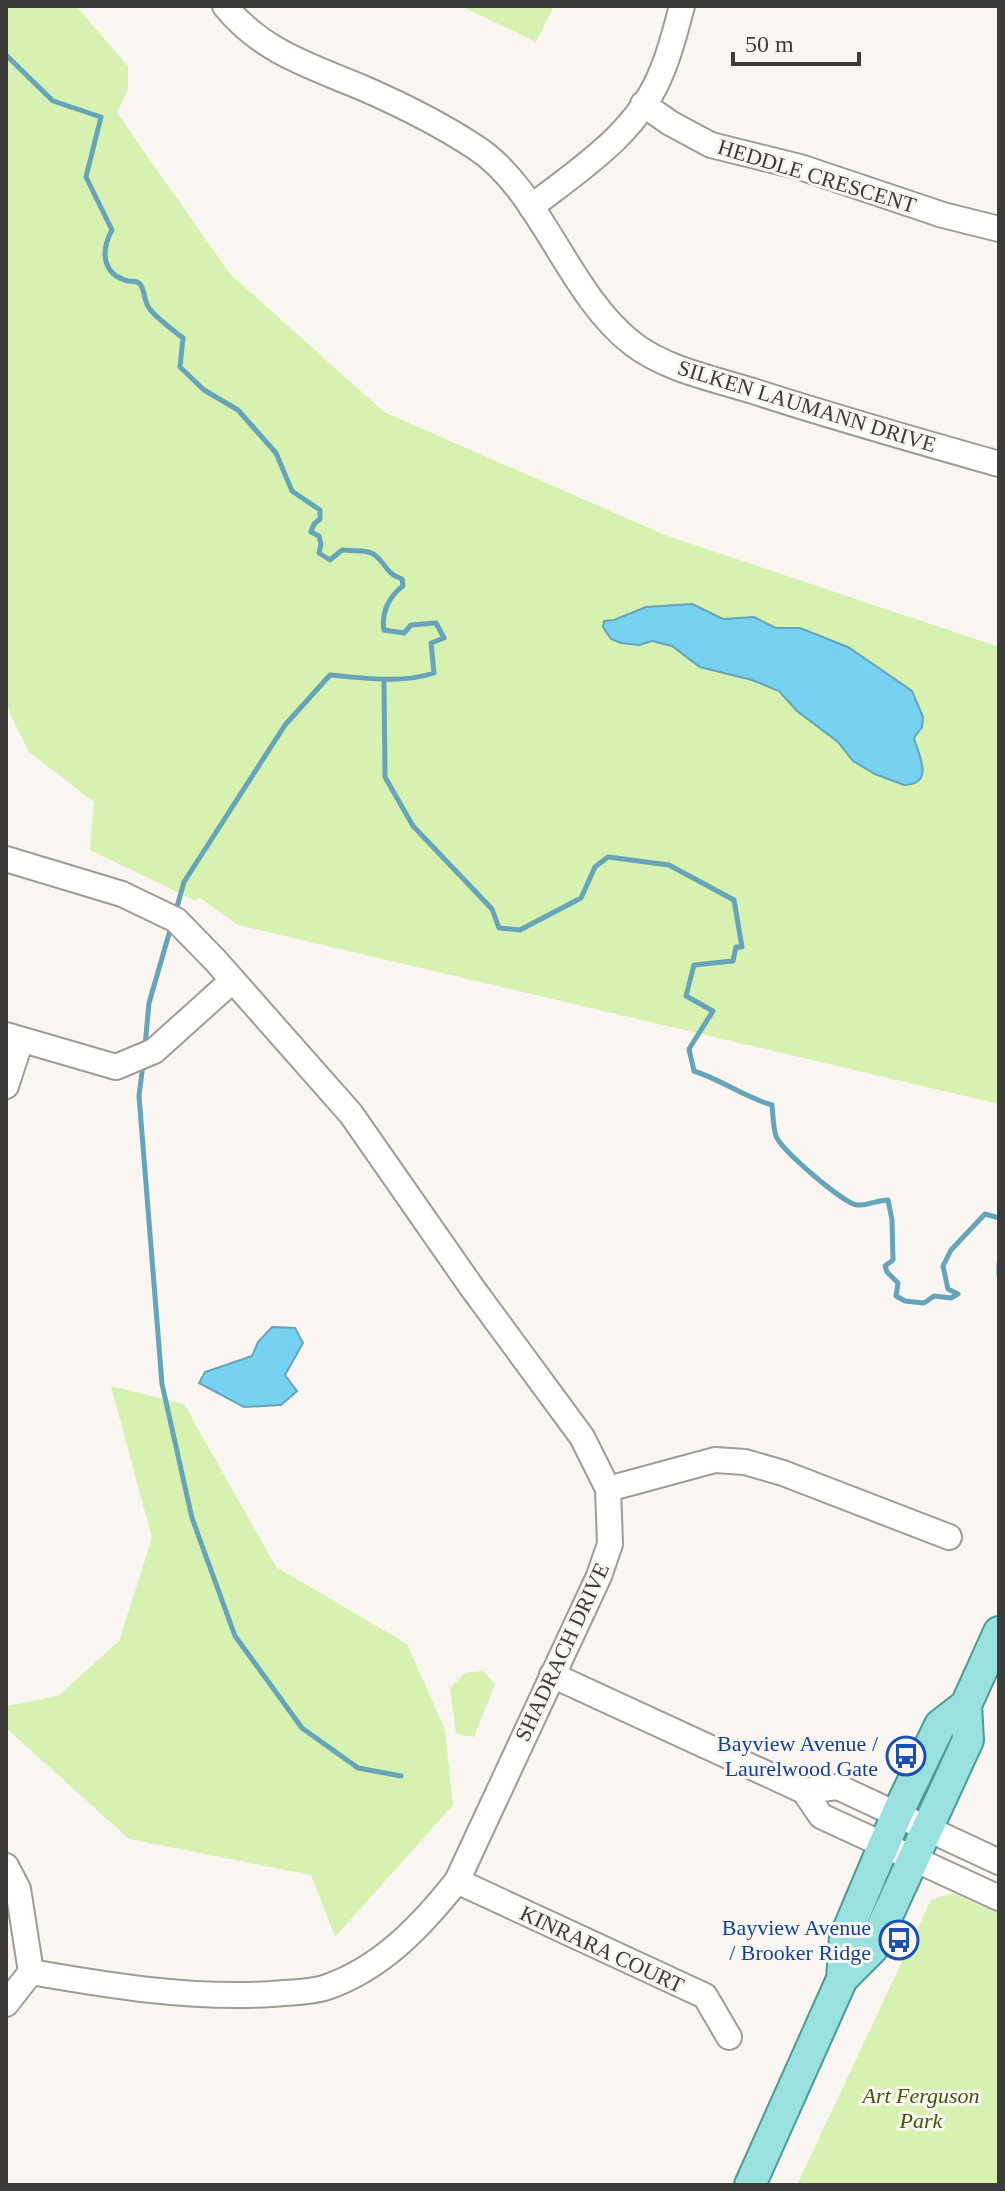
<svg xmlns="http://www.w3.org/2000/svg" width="1005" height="2191" viewBox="0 0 1005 2191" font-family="'Times New Roman',serif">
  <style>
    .green { fill: #d7f1b0 }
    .water { fill: #77d1f1; stroke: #66a4ba; stroke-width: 2 }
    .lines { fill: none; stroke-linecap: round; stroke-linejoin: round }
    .stream { stroke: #66a4ba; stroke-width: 5 }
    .minor-casing { stroke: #9f9c97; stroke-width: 28 }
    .major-casing { stroke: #4c9a96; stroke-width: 34 }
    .minor { stroke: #fff; stroke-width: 24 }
    .major { stroke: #98e1de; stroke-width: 30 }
    .labels { text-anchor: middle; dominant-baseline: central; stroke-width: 6; stroke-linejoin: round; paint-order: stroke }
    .street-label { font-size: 22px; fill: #3e3c3a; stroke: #f9f5f1 }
    .transit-label { font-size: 22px; fill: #164399; stroke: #f9f5f1; text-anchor: end }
    .park-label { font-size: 22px; font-style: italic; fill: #405608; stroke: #f9f5f1 }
  </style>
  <rect width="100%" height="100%" fill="#f9f5f1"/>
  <path class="green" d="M 6,6 L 76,6 L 128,66 L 128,89 L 117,113 L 230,274 L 384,412 L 665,535 L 999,647 L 999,1104 L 238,925 L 199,897 L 196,901 L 90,850 L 94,802 L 29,752 L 9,711 L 6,694 Z
    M 461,6 L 554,6 L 536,42 Z
    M 111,1386 L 184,1404 L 276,1567 L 407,1644 L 445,1730 L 453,1805 L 335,1937 L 311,1875 L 129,1839 L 6,1728 L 6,1706 L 58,1696 L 119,1641 L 152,1538 Z
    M 483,1671 L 495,1684 L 474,1737 L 456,1734 L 450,1688 L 465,1673 Z
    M 953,1893 L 999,1914 L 999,2185 L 797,2185 L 931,1900 Z"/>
  <path class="water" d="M 692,604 L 723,619 L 754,617 L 776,628 L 800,628 L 848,647 L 912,691 L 923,717 L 922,727 L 914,738 C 918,754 936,784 904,785 L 875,774 L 853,761 L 838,742 L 797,711 L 779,691 L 752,680 L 700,667 L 672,646 L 652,641 L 639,645 L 621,643 L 611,639 L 603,627 L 604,621 L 614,620 L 646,607 Z
    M 272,1327 L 295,1328 L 303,1343 L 285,1375 L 297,1391 L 281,1405 L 244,1407 L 199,1383 L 205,1372 L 252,1356 L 258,1342 Z"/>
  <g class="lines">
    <path class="stream" d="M 6,55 L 53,101 L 101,117 L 86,177 L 112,230 C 101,250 101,274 128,281 C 134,282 136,280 140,284 C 145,290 144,301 149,308 C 157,319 172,329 183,338 L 180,367 L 204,390 L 238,410 L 276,453 L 292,491 L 320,510 L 320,519 L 314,524 L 311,532 L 319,536 L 321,544 L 319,553 L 330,560 L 342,550 C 352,551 368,549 376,556 C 387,565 385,573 402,579 L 403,586 C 389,596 381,613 384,630 L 404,633 L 411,625 L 436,623 L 444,638 L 431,643 L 434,673 C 401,684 364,678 330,675 L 285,725 L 184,882 L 175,914
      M 384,679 L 385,777 L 413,826 L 492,909 L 499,928 L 520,930 L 581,898 L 595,867 L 608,857 L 669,865 L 734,900 L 742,947 L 736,947 L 733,961 L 694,965 L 686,996 L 713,1011 L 689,1049 L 694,1071 C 722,1080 744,1097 772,1105 C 773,1114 773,1127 776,1136 C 781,1150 843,1203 857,1205 C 867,1206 877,1200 888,1200 L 892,1220 L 893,1260 L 885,1266 L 887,1272 L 898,1283 L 896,1296 L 905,1301 L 924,1303 L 934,1296 L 951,1298 L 958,1294 L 948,1289 L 943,1266 L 951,1250 L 985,1214 L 999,1218
      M 145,1046 L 149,1003 L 171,927
      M 143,1064 L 139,1096 L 162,1384 L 192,1518 L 235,1636 L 302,1728 L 358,1768 L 401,1776
      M 999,1264 L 999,1275"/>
    <g class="minor-casing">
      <path id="minor" d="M 225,6 C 262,52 311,66 363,88 C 402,105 440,124 475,147 C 541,189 567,293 633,344 C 667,370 715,379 756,392 C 836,418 918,441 999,464
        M 643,104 L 670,123 L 711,145 L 800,167 L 943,215 L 999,229
        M 531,207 C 580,169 638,133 662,71 C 671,50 676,28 682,6
        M 6,859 L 122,894 L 176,920 L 215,960 L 351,1114 L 473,1289 L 582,1437 L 608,1489 L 610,1544 L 599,1576 L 457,1881 C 422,1925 382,1968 327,1987 C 310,1993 290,1992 272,1994 C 191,1999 111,1986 31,1972
        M 6,1035 L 116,1067 L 154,1051 L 233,980
        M 6,1086 L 21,1040
        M 608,1489 L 715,1460 L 745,1462 L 783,1473 L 949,1537
        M 552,1675 L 804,1791 L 821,1816 L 999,1898
        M 804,1791 L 838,1787 L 999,1862
        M 6,1866 L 18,1889 L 31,1972 L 6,2004
        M 457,1881 L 705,1996 L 729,2037"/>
    </g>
    <g class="major-casing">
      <path id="major" d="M 842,1979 L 845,1937 L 897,1814 L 940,1725 L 966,1705
        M 750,2185 L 842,1979 L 872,1949 L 968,1740 L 966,1705 L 999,1632"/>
    </g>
    <use href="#minor" class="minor"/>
    <use href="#major" class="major"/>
  </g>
  <defs>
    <g id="bus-ring" transform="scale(2)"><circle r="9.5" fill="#f9f5f1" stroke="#1a4fb4" stroke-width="1.5"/><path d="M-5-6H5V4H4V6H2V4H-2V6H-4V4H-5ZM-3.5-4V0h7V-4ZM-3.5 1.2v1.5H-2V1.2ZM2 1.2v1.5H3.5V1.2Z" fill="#1a4fb4"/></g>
  </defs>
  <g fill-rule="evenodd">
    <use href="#bus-ring" x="906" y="1756"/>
    <use href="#bus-ring" x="899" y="1940"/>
  </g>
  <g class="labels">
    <g class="street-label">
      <text transform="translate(817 176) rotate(17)">HEDDLE CRESCENT</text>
      <text transform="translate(807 406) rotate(17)">SILKEN LAUMANN DRIVE</text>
      <text transform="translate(562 1652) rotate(-65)">SHADRACH DRIVE</text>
      <text transform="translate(602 1949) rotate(25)">KINRARA COURT</text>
    </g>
    <g class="transit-label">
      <text x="878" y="1743">Bayview Avenue /<tspan x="878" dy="25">Laurelwood Gate</tspan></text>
      <text x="871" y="1927">Bayview Avenue<tspan x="871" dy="25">/ Brooker Ridge</tspan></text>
    </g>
    <g class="park-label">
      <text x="921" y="2095">Art Ferguson<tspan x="921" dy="25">Park</tspan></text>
    </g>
  </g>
  <rect width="1005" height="2191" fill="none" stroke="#3e3c3a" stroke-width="16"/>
  <path d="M733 52v12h126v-12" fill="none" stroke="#3e3c3a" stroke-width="4"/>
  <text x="745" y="52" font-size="24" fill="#3e3c3a" stroke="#f9f5f1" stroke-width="6" paint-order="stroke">50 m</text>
</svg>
